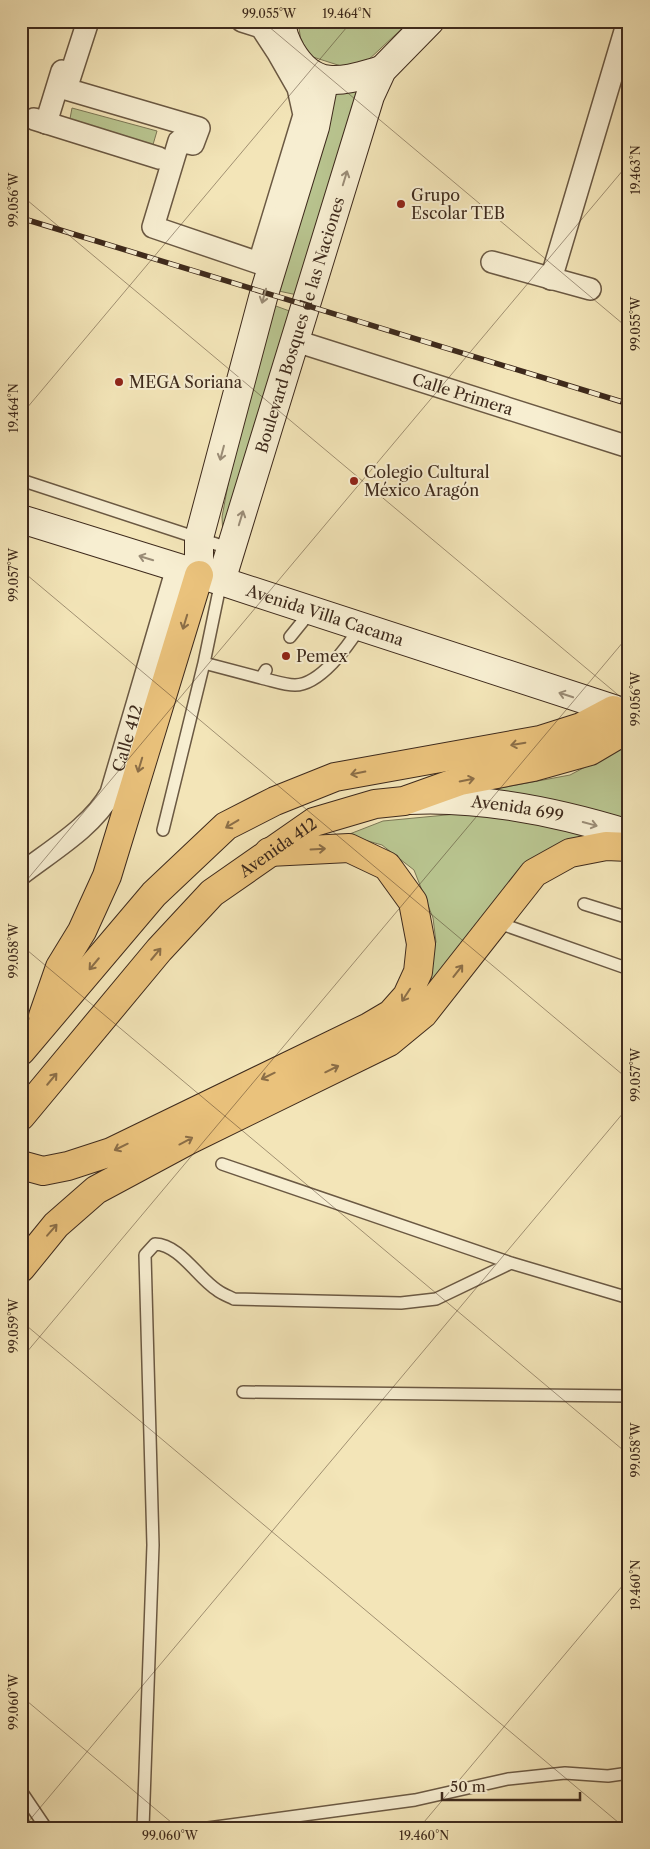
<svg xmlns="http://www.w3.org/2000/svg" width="650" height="1849" viewBox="0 0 650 1849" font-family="'Libre Caslon Text',serif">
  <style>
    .green { fill: #b9c590; stroke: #7c7856 }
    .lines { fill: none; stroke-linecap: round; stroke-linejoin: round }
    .lane-casing { stroke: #6b5943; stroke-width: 14 }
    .street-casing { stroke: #6b5943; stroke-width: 24 }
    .secondary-casing { stroke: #3e2a1c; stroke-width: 30 }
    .primary-casing { stroke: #3e2a1c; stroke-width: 30 }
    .highway-casing { stroke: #3e2a1c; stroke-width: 30 }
    .lane { stroke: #f7eed1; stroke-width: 11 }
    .street { stroke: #f7eed1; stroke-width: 21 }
    .secondary { stroke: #f7eed1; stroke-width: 28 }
    .primary { stroke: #eac27c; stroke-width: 28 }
    .highway { stroke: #eac27c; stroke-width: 28 }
    .rail-casing { stroke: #3e2a1c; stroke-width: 5.5 }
    .rail { stroke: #f7eed1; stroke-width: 4; stroke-dasharray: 11; stroke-linecap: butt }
    .oneway { stroke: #9a8c76 }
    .oneway2 { stroke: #8b6e47 }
    .ticks { fill: none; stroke: #3e2a1c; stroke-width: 1; stroke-opacity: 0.45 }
    .poi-dot { fill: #8f2418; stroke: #f7eed1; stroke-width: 2 }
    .labels { text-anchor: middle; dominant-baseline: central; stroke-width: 4; stroke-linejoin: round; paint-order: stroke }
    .poi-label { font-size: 16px; fill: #3e2a1c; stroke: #f7eed1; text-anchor: start }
    .street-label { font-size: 16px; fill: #3e2a1c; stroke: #f7eed1 }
    .neatline { fill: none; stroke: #3e2a1c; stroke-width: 2 }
    .ticks-label { font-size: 12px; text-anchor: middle; fill: #3e2a1c }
  </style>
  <rect width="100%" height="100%" fill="#f3e5b8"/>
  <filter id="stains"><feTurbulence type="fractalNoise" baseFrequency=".004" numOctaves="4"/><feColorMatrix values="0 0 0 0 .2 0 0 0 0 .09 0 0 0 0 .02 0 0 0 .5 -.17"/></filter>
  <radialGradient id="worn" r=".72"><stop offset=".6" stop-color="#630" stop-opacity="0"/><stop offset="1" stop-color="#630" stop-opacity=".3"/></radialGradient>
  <path class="green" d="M 410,21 L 365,63 L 344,67 L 313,57 L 302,47 L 298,22 Z
    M 369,86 L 302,296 L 274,290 L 331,90 Z
    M 72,108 L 157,131 L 152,148 L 69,124 Z
    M 273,305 L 295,313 L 223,536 L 222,517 L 237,436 Z
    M 629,744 L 629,826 L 468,794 L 570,775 Z
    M 488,811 L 601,836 L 578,840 L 399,1020 L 421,984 L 436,942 L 433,918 L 414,870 L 382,845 L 347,835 L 383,821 Z"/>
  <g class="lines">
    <g class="lane-casing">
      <path id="lane" d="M 21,480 L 231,549
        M 221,581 L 204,663 L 261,678 L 266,670
        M 290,637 L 311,611
        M 261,678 C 271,680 284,685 295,685 C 320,685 348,646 360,627
        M 163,830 L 204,663
        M 584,904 L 629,918
        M 496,922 L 629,969
        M 222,1164 L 511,1263 L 629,1298
        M 243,1392 L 629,1396
        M 21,1791 L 46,1828
        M 143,1828 L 153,1545 L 145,1255 L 155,1244 C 180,1245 197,1277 217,1290 C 222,1294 228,1296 234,1299 L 401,1303 L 436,1299 L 511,1263
        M 208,1828 L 415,1800 L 508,1779 L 565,1773 L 608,1776 L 629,1773"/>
    </g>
    <g class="street-casing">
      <g id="street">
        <path d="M 88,21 L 66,89 L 199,128 L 193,144 L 179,141 L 153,227 L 259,263 L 304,115 L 298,88 L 278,53 L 261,27 L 242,21"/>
        <path d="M 34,119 L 159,158"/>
        <path d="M 46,123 L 62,71"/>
        <path d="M 492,262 L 590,289"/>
        <path d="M 551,279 L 628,21"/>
        <path id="s1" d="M 296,341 L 629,447"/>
        <path id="s2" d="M 21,874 C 52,850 92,827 111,793 L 177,568"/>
      </g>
    </g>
    <g class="secondary-casing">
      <g id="secondary">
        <path d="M 282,21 C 281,31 286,42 291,51 C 315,92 343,81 382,70"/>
        <path id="s3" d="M 21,519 L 221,581 L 629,714"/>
        <path d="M 199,575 L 199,538 L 264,294 L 315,127 L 324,81"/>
        <path id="s4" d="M 221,581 L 370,96 L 382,70 L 430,21"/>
        <path id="s5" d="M 408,800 C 483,796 558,812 629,834"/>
      </g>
    </g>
    <g class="primary-casing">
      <g id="primary">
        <path d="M 43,1016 L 60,967 L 82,931 L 107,876 L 199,575"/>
        <path d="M 21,1051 L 154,894 L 226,826 L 275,801 L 335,777 L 540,740 L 581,727 L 613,710"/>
        <path id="s6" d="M 21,1116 L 159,950 L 212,893 L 314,822 L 375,804 L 404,801 L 460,781 L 533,767 L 590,751 L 629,728"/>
      </g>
    </g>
    <g class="highway-casing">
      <path id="highway" d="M 21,1165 L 43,1171 L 68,1166 L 111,1152 L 369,1027 L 391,1014 L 407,996 L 418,972 L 421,944 L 413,902 L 387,866 L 349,848 L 269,852
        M 21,1268 L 56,1225 L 96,1190 L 189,1140 L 389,1042 L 423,1014 L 534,873 L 570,853 L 606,846 L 629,847"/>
    </g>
    <use href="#lane" class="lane"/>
    <use href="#street" class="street"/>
    <use href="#secondary" class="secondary"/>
    <use href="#primary" class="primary"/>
    <use href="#highway" class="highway"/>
    <g class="rail-casing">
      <path id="rail" d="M 21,218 L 629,404"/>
    </g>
    <use href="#rail" class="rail"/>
  </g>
  <defs><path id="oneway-shaft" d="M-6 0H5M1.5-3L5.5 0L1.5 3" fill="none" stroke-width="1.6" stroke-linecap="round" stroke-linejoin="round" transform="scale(1.25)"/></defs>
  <g class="oneway">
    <use href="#oneway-shaft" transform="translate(345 178) rotate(-73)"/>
    <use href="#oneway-shaft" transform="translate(264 296) rotate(106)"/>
    <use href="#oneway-shaft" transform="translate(222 453) rotate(105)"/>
    <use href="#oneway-shaft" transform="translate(241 518) rotate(-73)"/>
    <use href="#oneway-shaft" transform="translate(146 558) rotate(-163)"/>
    <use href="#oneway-shaft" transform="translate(566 695) rotate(-162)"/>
    <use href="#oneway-shaft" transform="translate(590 824) rotate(15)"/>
  </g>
  <g class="oneway2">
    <use href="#oneway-shaft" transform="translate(185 622) rotate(107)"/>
    <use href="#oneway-shaft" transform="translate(518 744) rotate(170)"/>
    <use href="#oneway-shaft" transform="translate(140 765) rotate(107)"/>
    <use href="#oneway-shaft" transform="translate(358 773) rotate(169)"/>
    <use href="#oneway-shaft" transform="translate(467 780) rotate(-11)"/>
    <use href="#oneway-shaft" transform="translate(232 824) rotate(149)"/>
    <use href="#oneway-shaft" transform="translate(318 849) rotate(-3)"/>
    <use href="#oneway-shaft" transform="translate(156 954) rotate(-50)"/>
    <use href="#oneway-shaft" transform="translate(94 964) rotate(130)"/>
    <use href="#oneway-shaft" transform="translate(458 971) rotate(-52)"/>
    <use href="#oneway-shaft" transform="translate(406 995) rotate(123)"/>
    <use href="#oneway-shaft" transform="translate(332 1069) rotate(-26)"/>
    <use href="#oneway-shaft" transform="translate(268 1076) rotate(154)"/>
    <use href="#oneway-shaft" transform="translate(52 1079) rotate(-50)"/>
    <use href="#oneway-shaft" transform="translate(186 1141) rotate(-28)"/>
    <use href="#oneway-shaft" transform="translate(121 1147) rotate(154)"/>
    <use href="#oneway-shaft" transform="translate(52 1230) rotate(-49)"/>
  </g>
  <path class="ticks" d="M 262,21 L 629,329M 21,195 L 629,704M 21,415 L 352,21M 21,570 L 629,1080M 21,887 L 629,163M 21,945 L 629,1455M 21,1321 L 625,1828M 21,1359 L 629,635M 21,1696 L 178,1828M 23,1828 L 629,1106M 419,1828 L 629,1578"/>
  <g class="poi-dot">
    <circle cx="401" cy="204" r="5"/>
    <circle cx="119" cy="382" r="5"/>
    <circle cx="354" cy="481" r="5"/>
    <circle cx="286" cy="656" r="5"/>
  </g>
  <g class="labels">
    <g class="poi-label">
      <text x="411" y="195">Grupo<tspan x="411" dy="18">Escolar TEB</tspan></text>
      <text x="129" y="382">MEGA Soriana</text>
      <text x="364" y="472">Colegio Cultural<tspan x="364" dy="18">México Aragón</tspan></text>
      <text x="296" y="656">Pemex</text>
    </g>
    <g class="street-label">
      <text stroke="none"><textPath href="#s4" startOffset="268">Boulevard Bosques de las Naciones</textPath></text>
      <text stroke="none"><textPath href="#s1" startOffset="175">Calle Primera</textPath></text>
      <text stroke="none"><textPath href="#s3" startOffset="319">Avenida Villa Cacama</textPath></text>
      <text stroke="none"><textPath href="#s2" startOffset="179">Calle 412</textPath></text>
      <text stroke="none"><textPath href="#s5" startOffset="110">Avenida 699</textPath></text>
      <text stroke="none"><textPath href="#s6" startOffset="374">Avenida 412</textPath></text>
    </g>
  </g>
  <rect width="650" height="1849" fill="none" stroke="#f3e5b8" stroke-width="55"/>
  <path d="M442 1792v8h138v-8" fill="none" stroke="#3e2a1c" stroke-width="2.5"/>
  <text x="450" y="1792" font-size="15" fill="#3e2a1c" stroke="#f7eed1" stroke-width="4" paint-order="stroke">50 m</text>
  <rect x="28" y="28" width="594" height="1794" class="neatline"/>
  <g class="ticks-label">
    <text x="269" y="18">99.055°W</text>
    <text x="347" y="18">19.464°N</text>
    <text transform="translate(636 170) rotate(-90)" y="4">19.463°N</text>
    <text transform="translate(14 200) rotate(-90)" y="4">99.056°W</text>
    <text transform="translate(636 324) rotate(-90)" y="4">99.055°W</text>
    <text transform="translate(14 408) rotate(-90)" y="4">19.464°N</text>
    <text transform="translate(14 575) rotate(-90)" y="4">99.057°W</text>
    <text transform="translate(636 699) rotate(-90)" y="4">99.056°W</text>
    <text transform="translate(14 951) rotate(-90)" y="4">99.058°W</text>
    <text transform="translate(636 1075) rotate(-90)" y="4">99.057°W</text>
    <text transform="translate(14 1326) rotate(-90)" y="4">99.059°W</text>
    <text transform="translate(636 1450) rotate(-90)" y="4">99.058°W</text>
    <text transform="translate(636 1585) rotate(-90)" y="4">19.460°N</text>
    <text transform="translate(14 1702) rotate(-90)" y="4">99.060°W</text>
    <text x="170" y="1840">99.060°W</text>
    <text x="424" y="1840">19.460°N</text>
  </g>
  <rect width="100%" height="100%" filter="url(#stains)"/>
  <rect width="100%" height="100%" fill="url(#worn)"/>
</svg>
